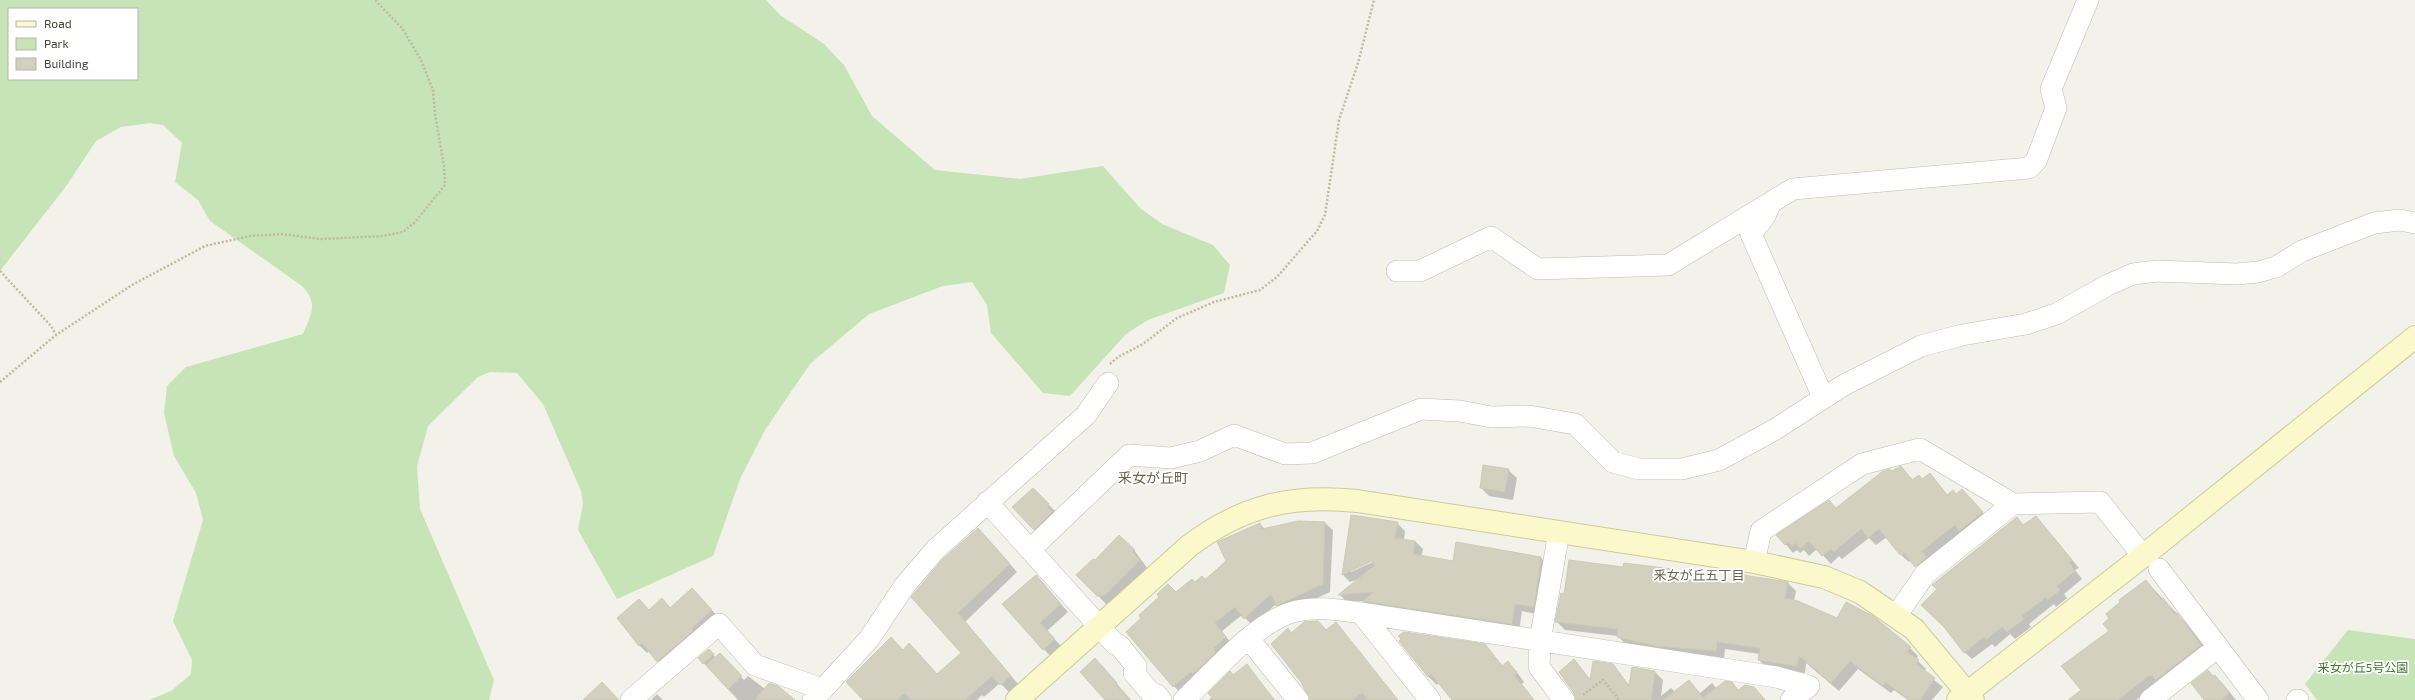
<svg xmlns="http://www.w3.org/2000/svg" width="2415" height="700" viewBox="0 0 2415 700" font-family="'Exo 2','Noto Sans JP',sans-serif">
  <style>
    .green { fill: #c6e4b6; fill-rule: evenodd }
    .shadow { fill: #0003; fill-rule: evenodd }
    .building { fill: #d4d0c0; stroke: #cecab3 }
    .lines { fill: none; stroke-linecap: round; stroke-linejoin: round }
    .street-casing { stroke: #bebcad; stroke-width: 22 }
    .secondary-casing { stroke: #cdca9a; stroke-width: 24 }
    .path { stroke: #bfba9f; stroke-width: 2.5; stroke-dasharray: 2 2; stroke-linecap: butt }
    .street { stroke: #fff; stroke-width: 21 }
    .secondary { stroke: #fbf9cc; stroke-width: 22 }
    .labels { text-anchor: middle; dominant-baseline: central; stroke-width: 3.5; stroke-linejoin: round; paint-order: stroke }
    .park-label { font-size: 12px; fill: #3b742f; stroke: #fff }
    .neighbourhood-label { font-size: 13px; fill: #696450; stroke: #fff }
    .quarter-label { font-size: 14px; fill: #696450; stroke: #fff }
  </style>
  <rect width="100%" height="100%" fill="#f3f2ea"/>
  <path class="green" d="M 0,0 L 766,0 L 780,15 L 824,44 L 844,65 L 872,116 L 935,170 L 1020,179 L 1103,166 L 1140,208 L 1162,224 L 1213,245 L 1230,265 L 1224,293 L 1148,320 L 1126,334 L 1070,396 L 1043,393 L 991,333 L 987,305 L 972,282 L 943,286 L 869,314 L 810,364 L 765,430 L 740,479 L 713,556 L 617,599 L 578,530 L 583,504 L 581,491 L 543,404 L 517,373 L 490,372 L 478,377 L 428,426 L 417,466 L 420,509 L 494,680 L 489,700 L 149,700 L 171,691 L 191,674 L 192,660 L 173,621 L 203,520 L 196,493 L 174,456 L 164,413 L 167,386 L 186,367 L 303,334 C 311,314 319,304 302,286 L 210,221 L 198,200 L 175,182 L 182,143 L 163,125 L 150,123 L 121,127 L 96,141 L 67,185 L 0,271 ZM 9,9 L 137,9 L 137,79 L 9,79 Z
    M 2348,630 L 2415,639 L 2415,700 L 2317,700 L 2305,684 Z"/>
  <path class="shadow" d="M 1901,467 L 1913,480 L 1923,480 L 1930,474 L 1948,496 L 1970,499 L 1991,521 L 1924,574 L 1911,560 L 1909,562 L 1901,555 L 1907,550 L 1887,537 L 1876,545 L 1869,538 L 1842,559 L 1839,556 L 1831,564 L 1817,549 L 1809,556 L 1804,550 L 1800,553 L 1797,550 L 1793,553 L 1778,535 L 1836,509 Z
    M 1508,470 L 1517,478 L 1513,500 L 1489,496 L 1481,488 Z
    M 1033,489 L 1057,513 L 1043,538 L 1014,508 Z
    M 1352,516 L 1397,523 L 1405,531 L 1404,540 L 1415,541 L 1423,549 L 1421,557 L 1453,562 L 1541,558 L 1548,566 L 1541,615 L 1522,611 L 1519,631 L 1371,608 L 1363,601 L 1347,602 L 1340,595 L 1359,579 L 1350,582 L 1343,575 ZM 1376,558 L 1377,560 L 1351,572 L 1351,570 Z
    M 2036,517 L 2079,568 L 2075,570 L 2082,579 L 2064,594 L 2067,598 L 2056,607 L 2054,604 L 2029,624 L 2031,627 L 2015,639 L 2010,634 L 1995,647 L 1992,644 L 1972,659 L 1964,652 L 2017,519 L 2024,526 Z
    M 1325,523 L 1333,530 L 1330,592 L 1285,613 L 1276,604 L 1253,626 L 1242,615 L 1222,631 L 1233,646 L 1181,694 L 1174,686 L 1177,593 L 1205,580 L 1227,561 L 1218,542 L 1260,524 L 1265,529 Z
    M 986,537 L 1017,572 L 965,622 L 1018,684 L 1009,692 L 1000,683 L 984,697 L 982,695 L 977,700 L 864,700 L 903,651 L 938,675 L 963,653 L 913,597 Z
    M 1134,550 L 1148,569 L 1113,603 L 1106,604 L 1078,575 L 1095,562 Z
    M 1624,568 L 1671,570 L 1679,578 L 1701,583 L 1736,586 L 1788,583 L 1796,591 L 1794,601 L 1910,648 L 1918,656 L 1916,659 L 1926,669 L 1924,672 L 1943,687 L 1932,700 L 1908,700 L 1894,690 L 1891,693 L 1858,669 L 1839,691 L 1806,663 L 1805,673 L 1767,668 L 1759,660 L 1760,654 L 1725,649 L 1724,658 L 1626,645 L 1618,636 L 1565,630 L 1557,622 L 1565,595 Z
    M 1036,576 L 1068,612 L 1047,631 L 1062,647 L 1051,657 L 1004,604 Z
    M 2146,581 L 2185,622 L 2209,653 L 2156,685 L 2136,700 L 2070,700 L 2082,690 L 2110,631 Z
    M 700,597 L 719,618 L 665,668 L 649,651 L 647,653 L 639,645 L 639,600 L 650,611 L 662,600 L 671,608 Z
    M 1318,622 L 1327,631 L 1336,624 L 1397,700 L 1311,700 L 1288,630 L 1292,633 Z
    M 1403,639 L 1485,645 L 1503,666 L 1508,663 L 1516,671 L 1524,682 L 1522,684 L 1534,700 L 1453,700 L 1439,683 L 1437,685 L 1428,676 Z
    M 709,650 L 716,658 L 727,662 L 744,680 L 748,676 L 765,689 L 793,700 L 738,700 L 699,658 Z
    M 1574,661 L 1591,680 L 1612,665 L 1630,686 L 1633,668 L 1655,672 L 1663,680 L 1661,696 L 1671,688 L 1675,692 L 1689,681 L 1700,693 L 1712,683 L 1717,689 L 1732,683 L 1739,691 L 1754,687 L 1765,700 L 1582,700 Z
    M 1247,666 L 1275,700 L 1209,700 L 1234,676 Z
    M 1103,668 L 1131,700 L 1107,700 Z
    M 2215,676 L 2223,684 L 2236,700 L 2205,700 Z
    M 657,694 L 663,700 L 651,700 Z"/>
  <path class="building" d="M 1483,465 L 1509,469 L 1505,492 L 1480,488 Z
    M 1901,466 L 1912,480 L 1919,475 L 1922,479 L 1930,473 L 1947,495 L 1953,490 L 1956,494 L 1962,489 L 1983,512 L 1959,531 L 1955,525 L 1922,551 L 1927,557 L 1915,567 L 1903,552 L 1900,555 L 1879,529 L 1868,538 L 1861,529 L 1834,552 L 1831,549 L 1822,556 L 1809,541 L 1800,549 L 1796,543 L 1792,546 L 1788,542 L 1785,545 L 1776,535 L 1829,500 L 1836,508 L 1883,471 L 1890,469 L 1892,471 Z
    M 1033,488 L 1049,504 L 1047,506 L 1052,512 L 1034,530 L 1012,507 Z
    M 1351,515 L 1398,522 L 1395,538 L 1415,541 L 1413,554 L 1453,561 L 1456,542 L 1541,557 L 1534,607 L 1515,604 L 1512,624 L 1362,601 L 1374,592 L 1338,595 L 1375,565 L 1372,561 L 1342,575 Z
    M 2036,516 L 2072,560 L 2069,562 L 2075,571 L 2057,586 L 2060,590 L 2048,600 L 2046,597 L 2022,616 L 2024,619 L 2007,632 L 2002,627 L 1986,640 L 1984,637 L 1964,653 L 1944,627 L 1921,605 L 1937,589 L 1932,585 L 2017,517 L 2023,525 Z
    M 1298,521 L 1325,522 L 1323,584 L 1276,606 L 1271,594 L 1244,619 L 1235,607 L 1215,623 L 1226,637 L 1214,648 L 1215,653 L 1193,674 L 1191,672 L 1173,687 L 1126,632 L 1141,618 L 1139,615 L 1159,597 L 1157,594 L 1168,584 L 1176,592 L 1192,579 L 1195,582 L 1202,576 L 1205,579 L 1207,578 L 1226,561 L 1217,542 L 1260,523 L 1262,529 Z
    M 978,528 L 1010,564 L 958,613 L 1011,676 L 1000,685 L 992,676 L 965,700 L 912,700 L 905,693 L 897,700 L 863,700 L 846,682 L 891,637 L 903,650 L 909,643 L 937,674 L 961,653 L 911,597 L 942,560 Z
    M 1119,535 L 1135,550 L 1132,552 L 1140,560 L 1105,595 L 1097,596 L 1076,575 L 1093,559 L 1095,560 Z
    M 1569,560 L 1623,567 L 1624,563 L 1672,569 L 1671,577 L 1701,582 L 1701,579 L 1735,584 L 1737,574 L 1788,582 L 1785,598 L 1798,601 L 1837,618 L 1846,602 L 1873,616 L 1911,647 L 1907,652 L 1919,660 L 1916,664 L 1935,678 L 1920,700 L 1910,700 L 1885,682 L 1883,686 L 1850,661 L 1831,683 L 1799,656 L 1797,666 L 1758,660 L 1760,648 L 1717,642 L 1716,651 L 1656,646 L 1617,637 L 1618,629 L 1555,622 L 1561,593 L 1564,594 Z
    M 1036,575 L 1061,604 L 1040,623 L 1055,639 L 1043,650 L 1002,604 Z
    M 2146,580 L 2161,600 L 2163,598 L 2175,614 L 2177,613 L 2201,645 L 2156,680 L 2152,675 L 2147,677 L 2118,700 L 2068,700 L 2081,690 L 2061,666 L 2109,631 L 2103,624 L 2109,618 L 2106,614 L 2120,602 L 2119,600 Z
    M 692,588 L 712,610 L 691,629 L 693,631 L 657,662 L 642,643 L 639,646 L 617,618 L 639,599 L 649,610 L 662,598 L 670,608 Z
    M 1318,621 L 1326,630 L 1336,622 L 1398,700 L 1368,700 L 1362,693 L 1352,700 L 1310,700 L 1301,682 L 1271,644 L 1288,628 L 1291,633 L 1304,622 Z
    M 1404,632 L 1485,644 L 1502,666 L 1508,661 L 1517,673 L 1514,675 L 1534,700 L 1452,700 L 1431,674 L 1428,677 L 1399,641 L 1401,639 L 1398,636 Z
    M 709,649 L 714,654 L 703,664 L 698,658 Z
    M 720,653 L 742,676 L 728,689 L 706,665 Z
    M 1095,658 L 1117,683 L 1115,684 L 1130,700 L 1105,700 L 1080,672 Z
    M 1574,659 L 1590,680 L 1593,661 L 1613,664 L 1629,686 L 1632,667 L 1655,671 L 1651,700 L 1576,700 L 1574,693 L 1559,672 Z
    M 1247,664 L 1274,700 L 1214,700 L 1208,693 L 1230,671 L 1233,675 Z
    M 2208,670 L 2213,676 L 2215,675 L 2229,693 L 2221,700 L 2204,700 L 2191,683 Z
    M 1689,680 L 1703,698 L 1725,681 L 1732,682 L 1738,690 L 1745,685 L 1754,687 L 1765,700 L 1663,700 Z
    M 602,682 L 619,700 L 583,700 Z
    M 769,683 L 778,686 L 795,700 L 755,700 Z"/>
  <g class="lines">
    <g class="street-casing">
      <path id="street" d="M 1770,204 L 1765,216 L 1751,234 L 1823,397
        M 1397,271 L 1420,271 L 1491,237 L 1538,269 L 1668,265 L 1793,189 L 2029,168 L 2036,161 L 2056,108 L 2051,89 L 2088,0
        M 987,502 L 1115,644 L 1119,645 L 1136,666 L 1134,673 L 1151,693 L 1157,695 L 1161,700
        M 1559,532 L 1540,641 L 1539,667 L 1564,700
        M 1030,550 L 1129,455 L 1171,458 L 1200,451 L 1234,435 L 1285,454 L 1312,453 L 1421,409 L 1460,411 L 1491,417 L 1529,416 L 1575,424 L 1613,462 L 1639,469 L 1682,469 L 1719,460 L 1774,430 L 1844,385 L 1921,346 L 1962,335 L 2026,324 L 2056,314 L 2108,285 L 2133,274 L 2157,271 L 2237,274 L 2258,272 L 2276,267 L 2302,251 L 2374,223 L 2400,220 L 2415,223
        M 1754,562 L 1761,531 L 1862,464 L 1920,449 L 2013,504 L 2100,502 L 2143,556
        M 2159,569 L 2218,647
        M 1361,613 L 1430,700
        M 1896,616 L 1925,574 L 2013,504
        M 1249,639 L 1298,700
        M 631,700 L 719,624 L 755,665 L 822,689
        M 813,700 L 869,639 L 905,585 L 936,549 L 1086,415 L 1108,383
        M 1184,700 C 1213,673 1258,619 1297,611 C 1318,606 1340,610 1361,613 L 1776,677 L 1809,686
        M 1791,700 L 1809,686
        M 2150,700 L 2218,647 L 2258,700
        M 2297,700 L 2298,700"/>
    </g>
    <g class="secondary-casing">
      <path id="secondary" d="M 1017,700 L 1189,546 C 1242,506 1291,494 1357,501 L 1754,562 L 1824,577 L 1860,592 L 1914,629 L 1973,700
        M 1958,700 L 2143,556 L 2415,337"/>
    </g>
    <path class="path" d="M 0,271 L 51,326 L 56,335
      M 1110,364 L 1118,357 L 1143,344 L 1177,318 L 1214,302 L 1260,290 L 1277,277 L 1317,231 L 1325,215 L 1339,120 L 1358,63 L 1374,0
      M 0,382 L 56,335 L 132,285 L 205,246 L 250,236 L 281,234 L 321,239 L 382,236 L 403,232 L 415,222 L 445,185 L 444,166 L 435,114 L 433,90 L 421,60 L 402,28 L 375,0
      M 1583,695 L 1603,680 L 1619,700"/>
    <use href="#street" class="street"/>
    <use href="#secondary" class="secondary"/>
  </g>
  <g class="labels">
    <g class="park-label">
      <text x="2363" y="667">釆女が丘5号公園</text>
    </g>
    <g class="neighbourhood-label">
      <text x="1699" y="575">釆女が丘五丁目</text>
    </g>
    <g class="quarter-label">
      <text x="1153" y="477">釆女が丘町</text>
    </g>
  </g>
  <rect x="8" y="8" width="130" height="72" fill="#ffffff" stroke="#b5b4af"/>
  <rect x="16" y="21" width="20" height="6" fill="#fbf9cc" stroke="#b5b4af"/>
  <text x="44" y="28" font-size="12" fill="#474438">Road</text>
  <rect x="16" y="38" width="20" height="12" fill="#c6e4b6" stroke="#b5b4af"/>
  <text x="44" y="48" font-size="12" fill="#474438">Park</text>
  <rect x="16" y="58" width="20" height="12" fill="#d4d0c0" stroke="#b5b4af"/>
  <text x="44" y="68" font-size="12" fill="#474438">Building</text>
</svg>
